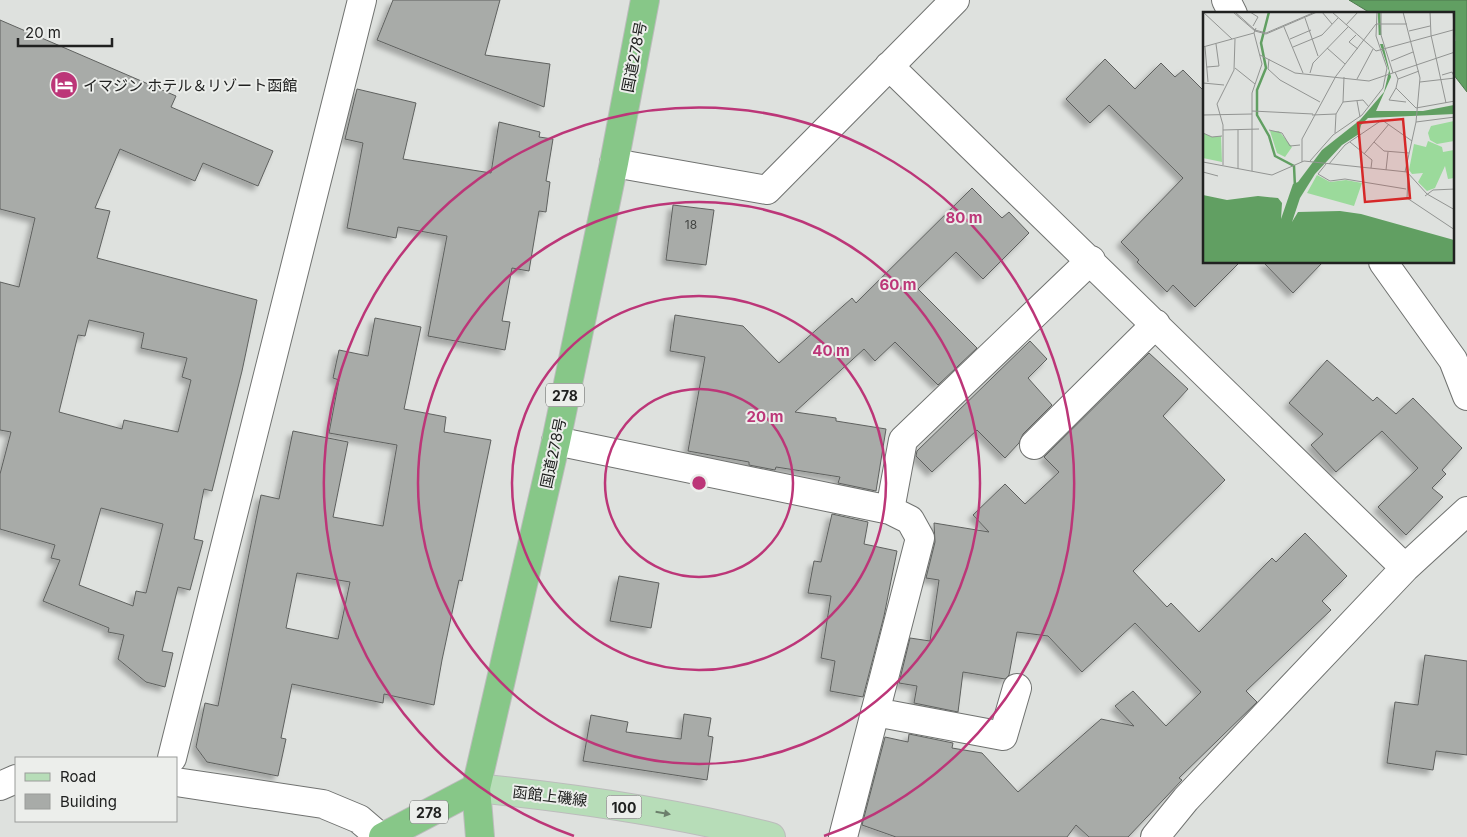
<svg xmlns="http://www.w3.org/2000/svg" width="1467" height="837" viewBox="0 0 1467 837" font-family="Inter,'Noto Sans JP',sans-serif">
  <style>
    .water { fill: #619f62; stroke: #4e794e }
    .building { fill: #a8aba8; stroke: #5f615f; fill-rule: evenodd; filter: url(#shadow) }
    .lines { fill: none; stroke-linecap: round; stroke-linejoin: round }
    .minor-casing { stroke: #707270; stroke-width: 30 }
    .major-casing { stroke: #bcbcbc; stroke-width: 30 }
    .highway-casing { stroke: #bcbcbc; stroke-width: 30 }
    .minor { stroke: #fff; stroke-width: 28 }
    .major { stroke: #b7ddb8; stroke-width: 28 }
    .highway { stroke: #87c788; stroke-width: 28 }
    .oneway { fill: #6c7f6c }
    .ring { fill: none; stroke: #bc3678; stroke-width: 2.5 }
    .labels { text-anchor: middle; dominant-baseline: central; stroke-width: 4; stroke-linejoin: round; paint-order: stroke }
    .number-label { font-size: 12px; fill: #424442 }
    .shield { fill: #eceeeb; stroke: #5d5e5d; stroke-width: 1 }
    .shield-label { font-size: 14px; font-weight: bold; fill: #202120 }
    .street-label { font-size: 15px; fill: #202120; stroke: #eceeeb }
    .poi-label { font-size: 15px; fill: #202120; stroke: #eceeeb; text-anchor: start }
    .inset-river { fill: none; stroke: #619f62; stroke-width: 2.5 }
    .inset-road { fill: none; stroke: #929492; stroke-width: 1 }
    .view { fill: #d62828; fill-opacity: 0.15; stroke: #d62828; stroke-width: 2.5 }
    .inset-edge { fill: none; stroke: #202120; stroke-width: 2.5 }
    .centre { fill: #bc3678; stroke: #eceeeb; stroke-width: 2.5 }
    .ring-label { font-size: 15px; text-anchor: middle; font-weight: bold; fill: #bc3678; stroke: #eceeeb; stroke-width: 4; stroke-linejoin: round; paint-order: stroke }
  </style>
  <defs>
    <filter id="shadow"><feDropShadow dx="-4.5" dy="4.5" stdDeviation="2.5" flood-color="#0004"/></filter>
  </defs>
  <rect width="100%" height="100%" fill="#dee1de"/>
  <path class="water" d="M 1349,0 L 1467,0 L 1467,92 L 1453,74 L 1453,14 L 1372,14 Z"/>
  <path class="building" d="M 393,0 L 500,0 L 485,55 L 550,64 L 544,107 L 377,40 Z
    M 0,20 L 176,96 L 171,107 L 273,151 L 258,186 L 203,163 L 195,181 L 120,149 L 95,208 L 110,211 L 97,258 L 257,300 L 242,371 L 212,491 L 204,489 L 194,539 L 203,541 L 190,590 L 178,587 L 162,651 L 173,653 L 165,687 L 146,682 L 118,659 L 124,635 L 108,632 L 109,628 L 43,601 L 60,560 L 51,558 L 55,545 L 0,529 L 0,474 L 11,432 L 0,430 L 0,282 L 19,287 L 35,218 L 0,209 ZM 89,320 L 144,333 L 141,348 L 187,358 L 182,377 L 191,380 L 178,432 L 124,420 L 122,429 L 59,412 L 78,335 L 85,336 ZM 101,508 L 163,524 L 146,593 L 136,591 L 133,606 L 79,585 Z
    M 1105,59 L 1135,89 L 1161,63 L 1175,77 L 1183,70 L 1204,91 L 1204,262 L 1240,262 L 1195,307 L 1173,285 L 1167,292 L 1137,262 L 1139,260 L 1121,242 L 1183,178 L 1109,105 L 1090,123 L 1066,99 Z
    M 357,89 L 416,103 L 403,159 L 491,173 L 499,122 L 540,132 L 539,137 L 553,139 L 546,181 L 550,182 L 546,212 L 539,211 L 529,271 L 512,268 L 502,321 L 510,322 L 505,350 L 428,336 L 447,236 L 398,227 L 396,238 L 347,228 L 363,143 L 345,139 Z
    M 972,188 L 1002,218 L 1009,212 L 1029,233 L 983,279 L 956,252 L 918,289 L 977,348 L 938,385 L 895,342 L 875,361 L 864,349 L 795,412 L 836,418 L 836,421 L 886,429 L 876,491 L 838,483 L 840,477 L 776,467 L 775,470 L 749,465 L 749,462 L 688,451 L 705,357 L 670,351 L 675,315 L 743,326 L 779,363 L 852,298 L 856,303 Z
    M 673,205 L 714,210 L 706,265 L 666,260 Z
    M 1263,262 L 1323,262 L 1293,293 Z
    M 375,318 L 421,327 L 404,409 L 446,417 L 444,432 L 491,440 L 462,581 L 459,580 L 442,660 L 434,705 L 384,694 L 383,703 L 292,684 L 281,738 L 286,739 L 278,776 L 207,762 L 196,747 L 205,703 L 218,706 L 261,495 L 279,499 L 293,431 L 348,442 L 333,517 L 383,526 L 397,445 L 329,433 L 339,380 L 333,378 L 339,350 L 368,356 ZM 297,573 L 350,582 L 338,639 L 286,628 Z
    M 1030,341 L 1047,359 L 1028,378 L 1052,405 L 1023,434 L 1019,443 L 1005,458 L 977,430 L 932,472 L 916,456 L 917,451 Z
    M 1149,353 L 1188,389 L 1163,416 L 1225,480 L 1133,571 L 1167,607 L 1171,603 L 1199,632 L 1272,558 L 1276,562 L 1305,533 L 1347,576 L 1322,601 L 1331,610 L 1246,691 L 1257,702 L 1179,778 L 1182,780 L 1128,837 L 1089,837 L 1076,825 L 1067,837 L 896,837 L 862,825 L 885,737 L 908,742 L 909,734 L 953,743 L 952,748 L 982,753 L 1018,792 L 1101,719 L 1134,726 L 1115,706 L 1133,691 L 1166,726 L 1201,692 L 1135,623 L 1082,672 L 1048,636 L 1017,632 L 1009,675 L 1005,679 L 963,672 L 958,712 L 914,703 L 917,686 L 899,683 L 910,638 L 930,641 L 939,580 L 926,578 L 935,542 L 934,523 L 989,532 L 973,515 L 1005,484 L 1025,504 L 1059,472 L 1044,457 Z
    M 1327,360 L 1373,401 L 1377,397 L 1396,414 L 1413,398 L 1462,448 L 1442,470 L 1446,474 L 1432,488 L 1443,497 L 1406,535 L 1378,507 L 1418,468 L 1382,431 L 1336,472 L 1311,445 L 1323,434 L 1289,403 Z
    M 832,514 L 868,522 L 864,544 L 897,551 L 884,616 L 863,697 L 830,691 L 835,661 L 821,658 L 831,596 L 808,593 L 814,561 L 821,562 Z
    M 619,576 L 659,583 L 651,628 L 610,621 Z
    M 1425,655 L 1467,661 L 1467,755 L 1436,751 L 1433,770 L 1387,763 L 1395,702 L 1418,705 Z
    M 684,714 L 711,718 L 708,736 L 713,737 L 707,780 L 583,761 L 591,715 L 628,722 L 626,732 L 681,739 Z"/>
  <g class="lines">
    <g class="minor-casing">
      <path id="minor" d="M 1226,0 L 1233,14
        M 889,66 L 1405,568
        M 614,163 L 767,190 L 955,0
        M 1383,262 L 1453,360 L 1467,396
        M 556,441 L 890,510
        M 1034,445 L 1156,324
        M 875,712 L 1003,736 L 1017,688
        M 172,758 L 362,0
        M 176,782 L 323,804 L 359,819 L 380,837
        M 0,786 L 16,779
        M 843,837 L 920,538 L 910,520 L 890,510 L 903,440 L 1091,260
        M 1155,837 L 1186,799 L 1405,568 L 1467,511"/>
    </g>
    <g class="major-casing">
      <path id="major" d="M 476,788 C 575,798 674,812 771,837"/>
    </g>
    <g class="highway-casing">
      <path id="highway" d="M 383,837 L 476,788
        M 480,837 L 476,788 L 556,441 L 614,163 L 645,0"/>
    </g>
    <use href="#minor" class="minor"/>
    <use href="#major" class="major"/>
    <use href="#highway" class="highway"/>
  </g>
  <defs><path id="oneway-solid" d="M-6-.8H1V-3.2L6.5 0L1 3.2V.8H-6Z" transform="scale(1.25)"/></defs>
  <use class="oneway" href="#oneway-solid" transform="translate(663 813) rotate(10)"/>
  <g class="ring">
    <circle cx="699" cy="483" r="94"/>
    <circle cx="699" cy="483" r="187"/>
    <circle cx="699" cy="483" r="281"/>
    <path d="M574 836A375 375 0 1 1 824 836"/>
  </g>
  <defs>
    <g id="hotel-disc" transform="scale(1.4375)"><circle r="9.5" fill="#bc3678" stroke="#eceeeb"/><path d="M-6-4.5h1.5V1H6V5H4.5V3h-9V5H-6ZM-4 0a1.8 1.8 0 1 1 3.6 0ZM.5 0V-2.5h3Q6-2.5 6 0Z" fill="#fff"/></g>
  </defs>
  <g fill-rule="evenodd">
    <use href="#hotel-disc" x="64" y="85"/>
  </g>
  <g class="labels">
    <g class="number-label">
      <text x="691" y="224">18</text>
    </g>
    <g class="shield">
      <rect x="546" y="383.5" width="38" height="23" rx="4"/>
      <rect x="606.5" y="795.5" width="35" height="23" rx="4"/>
      <rect x="410" y="800.5" width="38" height="23" rx="4"/>
    </g>
    <g class="shield-label">
      <text x="565" y="395">278</text>
      <text x="624" y="807">100</text>
      <text x="429" y="812">278</text>
    </g>
    <g class="street-label">
      <text transform="translate(634 57) rotate(-79)">国道278号</text>
      <text transform="translate(553 453) rotate(-78)">国道278号</text>
      <text transform="translate(550 796) rotate(7)">函館上磯線</text>
    </g>
    <g class="poi-label">
      <text x="83" y="85">イマジン ホテル＆リゾート函館</text>
    </g>
  </g>
  <g transform="translate(1203 12)">
    <rect width="251" height="251" fill="#dee1de"/>
    <path d="M 251,109 L 251,129 L 234,132 L 227,128 L 225,121 L 228,114 ZM 67,119 L 76,119 L 89,135 L 82,145 L 74,141 ZM 0,121 L 9,125 L 18,124 L 19,150 L 0,146 ZM 225,129 L 239,135 L 240,140 L 251,138 L 251,166 L 245,167 L 242,154 L 232,176 L 224,179 L 215,170 L 220,161 L 209,162 L 206,158 L 211,132 L 223,135 ZM 114,163 L 127,170 L 143,168 L 159,171 L 151,194 L 104,181 Z" fill="#9bda9b"/>
    <path d="M 177,32 L 180,32 L 188,65 L 173,99 L 220,99 L 251,93 L 251,102 L 165,106 L 158,113 L 156,122 L 139,133 L 112,162 L 97,186 L 89,210 L 95,200 L 137,199 L 158,202 L 251,228 L 251,251 L 0,251 L 0,183 L 24,188 L 55,184 L 75,186 L 79,191 L 78,207 L 90,172 L 95,170 L 119,138 L 157,108 L 181,80 L 186,59 Z" fill="#619f62"/>
    <path class="inset-river" d="M 66,0 L 58,31 L 63,56 L 54,78 L 54,103 L 66,124 L 72,144 L 91,154 L 92,175M 176,0 L 177,23"/>
    <path class="inset-road" d="M 0,0 L 29,27M 30,0 L 52,19 L 63,22 L 114,0M 32,0 L 52,18 L 63,21 L 112,0M 47,0 L 55,5 L 50,14M 119,0 L 129,12M 129,0 L 173,39 L 250,18M 178,0 L 178,23 L 190,61M 200,0 L 217,66 L 213,110 L 202,160M 227,0 L 228,23 L 243,91M 250,0 L 252,29M 102,6 L 115,44M 143,13 L 155,0M 81,15 L 100,61M 206,19 L 227,14M 153,23 L 146,30 L 155,37M 87,27 L 108,18M 0,35 L 51,21M 2,35 L 5,70M 90,35 L 119,23 L 135,6M 124,36 L 142,52M 57,43 L 92,61 L 166,69 L 252,40M 66,47 L 65,57 L 77,68 L 117,90M 188,49 L 210,40M 4,55 L 16,54 L 13,32M 32,56 L 52,72M 192,60 L 195,67 L 193,76 L 213,96 L 252,89M 107,61 L 110,51 L 145,15M 239,63 L 249,60 L 252,66M 154,67 L 170,37M 195,67 L 216,59M 217,70 L 252,66M 0,71 L 21,73M 193,76 L 186,88 L 203,90M 154,89 L 157,105M 140,90 L 160,88 L 166,95M 49,99 L 110,102M 0,103 L 49,102M 109,103 L 133,102M 213,110 L 252,105M 20,118 L 56,117M 35,118 L 35,157M 66,118 L 79,121 L 87,134 L 97,133M 0,121 L 9,125 L 19,124M 132,121 L 133,102 L 140,90 L 141,65M 147,130 L 169,148 L 168,156M 171,130 L 181,139 L 206,141M 161,142 L 186,112M 107,149 L 130,123 L 159,103 L 180,76 L 184,56 L 173,24 L 174,0M 0,150 L 69,163 L 101,149 L 204,160 L 224,182 L 252,198M 99,150 L 99,127 L 133,64 L 173,12 L 204,12M 123,152 L 115,162 L 127,169 L 142,167 L 203,177M 126,152 L 142,133 L 179,108 L 209,129M 20,153 L 20,113 L 14,92 L 31,58 L 32,27M 183,158 L 185,140M 49,159 L 49,81 L 59,52 L 51,21 L 53,16M 0,160 L 15,164M 205,165 L 204,186 L 252,218M 222,184 L 230,178 L 252,177"/>
    <path class="view" d="M 200,107 L 207,186 L 162,190 L 155,111 Z"/>
    <rect width="251" height="251" class="inset-edge"/>
  </g>
  <circle cx="699" cy="483" r="8" class="centre"/>
  <g class="ring-label">
    <text x="964" y="223">80 m</text>
    <text x="898" y="290">60 m</text>
    <text x="831" y="356">40 m</text>
    <text x="765" y="422">20 m</text>
  </g>
  <rect x="15" y="757" width="162" height="65" fill="#eceeeb" stroke="#9a9c9a"/>
  <rect x="25" y="773" width="25" height="8" fill="#b7ddb8" stroke="#9a9c9a"/>
  <text x="60" y="782" font-size="15" fill="#202120">Road</text>
  <rect x="25" y="794" width="25" height="15" fill="#a8aba8" stroke="#9a9c9a"/>
  <text x="60" y="807" font-size="15" fill="#202120">Building</text>
  <path d="M18 38v8h94v-8" fill="none" stroke="#202120" stroke-width="2.5"/>
  <text x="25" y="38" font-size="15" fill="#202120" stroke="#eceeeb" stroke-width="4" paint-order="stroke">20 m</text>
</svg>
